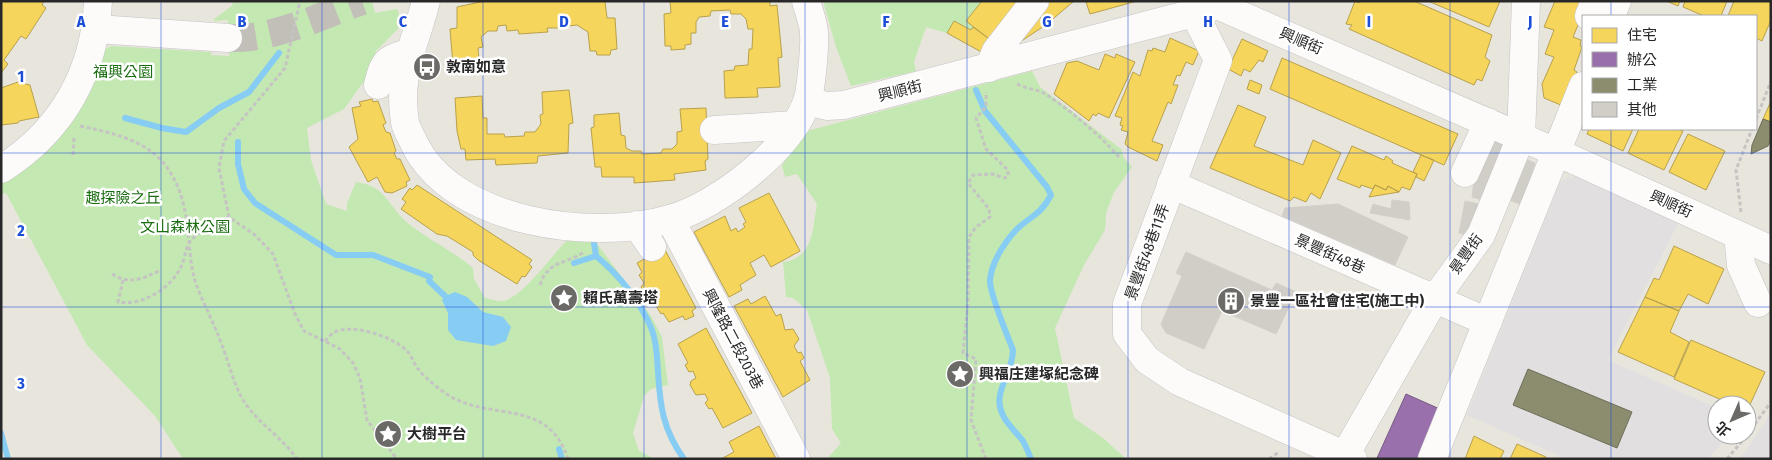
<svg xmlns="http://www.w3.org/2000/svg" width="1772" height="460" viewBox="0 0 1772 460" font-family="'Fira Sans Condensed','Noto Sans TC',sans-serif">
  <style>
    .industrial { fill: #e2dfe1 }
    .green { fill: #c3e8b2 }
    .water { fill: #87ccf3 }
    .homes { fill: #f6d55c; stroke: #b8a14c }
    .offices { fill: #9970ab; stroke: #775a84 }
    .industry { fill: #8c8c6e; stroke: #6e6e59 }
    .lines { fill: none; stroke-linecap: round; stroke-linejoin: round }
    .stream { stroke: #87ccf3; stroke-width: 6 }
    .building { fill: #d1cec8; stroke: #d3d0c9 }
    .minor-tunnel { stroke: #c2bfb9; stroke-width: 28; stroke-dasharray: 28 14; stroke-linecap: butt }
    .minor-casing { stroke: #c4c3c4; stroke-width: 29 }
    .path { stroke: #c5c4c3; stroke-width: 3; stroke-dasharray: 4 2.5; stroke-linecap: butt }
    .minor { stroke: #fcfbfa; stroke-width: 28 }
    .grid { fill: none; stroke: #1d4ed8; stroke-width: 1; stroke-opacity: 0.55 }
    .labels { text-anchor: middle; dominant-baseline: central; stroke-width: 5; stroke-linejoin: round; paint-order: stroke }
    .street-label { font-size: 15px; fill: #282828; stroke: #fff }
    .poi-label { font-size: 15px; font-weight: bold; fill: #282828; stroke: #fff; text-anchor: start }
    .park-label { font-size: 15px; fill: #1b6d11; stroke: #fff }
    .grid-label { font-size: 16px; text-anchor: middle; font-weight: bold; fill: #1d4ed8; stroke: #fff; stroke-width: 5; stroke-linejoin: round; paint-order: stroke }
  </style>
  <rect width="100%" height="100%" fill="#e8e5dd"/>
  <path class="industrial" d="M 1569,177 L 1581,177 L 1679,222 L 1608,360 L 1717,408 L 1717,435 L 1729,435 L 1708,459 L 1566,459 L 1467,415 L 1560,182 Z
    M 1771,414 L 1771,459 L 1740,459 Z"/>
  <path class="green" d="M 231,1 L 372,1 L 375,13 L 397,9 L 403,24 L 376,51 L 371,76 L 362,84 L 344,109 L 307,128 L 311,160 L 326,204 L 347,211 L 347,203 L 356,182 C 387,186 388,207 409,224 C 429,240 453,251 473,268 L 474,279 L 485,298 C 491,299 498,302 504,301 C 523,296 551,257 566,241 L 595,241 L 651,316 L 662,337 L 668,385 L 651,389 L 644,396 L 633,433 L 639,451 L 655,459 L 183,459 L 155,416 L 87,345 L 6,193 L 1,194 L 1,181 L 98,67 L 105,49 L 111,46 L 211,52 L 211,55 L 229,56 L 228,20 L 214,21 L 214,19 L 233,5 Z
    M 823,1 L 982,1 L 966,21 L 973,27 L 971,30 L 954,21 L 947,33 L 926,27 L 914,62 L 916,71 L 851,86 L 836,47 Z
    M 1032,71 L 1040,87 L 1121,149 L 1124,158 L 1132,167 L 1114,192 L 1106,213 L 1105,230 L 1084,265 L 1055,328 L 1074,418 L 1103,438 L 1126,459 L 827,459 L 841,443 L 832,429 L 830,378 L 807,310 L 793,298 L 786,297 L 783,261 C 787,263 789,261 794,259 C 814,250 813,224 817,204 L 797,174 L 785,177 L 782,165 L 807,131 Z"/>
  <path class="water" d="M 455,292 L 467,297 L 483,312 L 503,317 L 511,327 L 506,341 L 493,346 L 456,340 L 448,330 L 448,313 L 442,300 L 445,296 Z"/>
  <path class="homes" d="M 1,1 L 44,1 L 42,5 L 46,8 L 26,39 L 21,36 L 4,60 L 8,64 L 1,73 Z
    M 485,1 L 605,1 L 607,18 L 615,18 L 617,49 L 611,50 L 610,55 L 597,55 L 596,51 L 590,51 L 588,32 L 577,25 L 568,26 L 567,22 L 559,22 L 558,28 L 547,28 L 548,32 L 519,34 L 518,30 L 507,31 L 506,25 L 498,26 L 497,31 L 488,31 L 481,37 L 483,47 L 478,48 L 479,59 L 468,59 L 469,64 L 453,65 L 450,29 L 457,28 L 457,7 Z
    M 670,1 L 770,1 L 770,6 L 777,5 L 782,57 L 778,58 L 780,87 L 757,88 L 758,97 L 725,98 L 724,71 L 734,70 L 735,66 L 748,65 L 749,49 L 752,49 L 753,29 L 748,29 L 746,19 L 741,14 L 731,14 L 730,10 L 711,11 L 710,16 L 699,17 L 696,22 L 696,33 L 691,33 L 691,44 L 685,45 L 685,49 L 671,50 L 671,46 L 665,46 L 664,14 L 671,13 Z
    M 982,1 L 1029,1 L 992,41 L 966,21 Z
    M 1042,1 L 1074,1 L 1047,24 L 1033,11 Z
    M 1137,1 L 1090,14 L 1086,2 L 1090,1 Z
    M 1355,1 L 1359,3 L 1360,1 L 1414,1 L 1492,35 L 1485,57 L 1490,61 L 1482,81 L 1477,79 L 1474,85 L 1349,29 L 1352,25 L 1346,24 Z
    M 1428,1 L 1500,1 L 1489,27 Z
    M 1555,1 L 1588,1 L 1573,37 L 1581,40 L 1580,46 L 1582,47 L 1574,70 L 1577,72 L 1563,106 L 1544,98 L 1542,84 L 1554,57 L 1545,54 L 1554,30 L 1544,27 Z
    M 1666,1 L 1680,1 L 1678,6 Z
    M 1685,1 L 1727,1 L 1721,16 L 1704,16 L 1683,7 Z
    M 1734,1 L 1771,1 L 1771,20 L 1762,41 L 1756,38 L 1756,16 L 1728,16 Z
    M 1033,11 L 1047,24 L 1023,40 L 1006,46 Z
    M 954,21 L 971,30 L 973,27 L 992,41 L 985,54 L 947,33 Z
    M 1170,38 L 1199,51 L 1193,65 L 1186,62 L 1180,76 L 1177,75 L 1173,85 L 1178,85 L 1171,104 L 1168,102 L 1152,141 L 1163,145 L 1157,161 L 1128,147 L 1125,144 L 1128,132 L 1121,130 L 1123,126 L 1120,125 L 1122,118 L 1115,116 L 1133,72 L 1140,76 L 1148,50 L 1152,51 L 1153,48 L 1165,52 Z
    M 1242,39 L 1268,51 L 1263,62 L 1259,60 L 1250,72 L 1244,69 L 1241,76 L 1228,69 Z
    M 1105,54 L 1115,58 L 1116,54 L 1135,62 L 1109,118 L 1098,113 L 1096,116 L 1093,114 L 1089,121 L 1054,94 L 1067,63 L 1077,61 L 1099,70 Z
    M 1282,58 L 1458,134 L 1444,165 L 1270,89 Z
    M 1250,80 L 1262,85 L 1259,94 L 1247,89 Z
    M 18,82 L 30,85 L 39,117 L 19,121 L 18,123 L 1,125 L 1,88 Z
    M 569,90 L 573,123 L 569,124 L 568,153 L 538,156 L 537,163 L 496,165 L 495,159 L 466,160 L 465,149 L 461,149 L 457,131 L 455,98 L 482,96 L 483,118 L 487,118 L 487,134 L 504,134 L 505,137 L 524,136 L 525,132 L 535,132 L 541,124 L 540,115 L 543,114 L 542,92 Z
    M 372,99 L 373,102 L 378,101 L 386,123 L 383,125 L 386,132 L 390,133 L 396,151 L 394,153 L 397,159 L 400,159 L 410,180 L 406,182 L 407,186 L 392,193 L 385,192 L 377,177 L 368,182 L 349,147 L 358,139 L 352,108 L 361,106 L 359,102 Z
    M 1771,101 L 1771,122 L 1763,119 Z
    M 1238,105 L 1266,117 L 1254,146 L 1303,165 L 1313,140 L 1341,153 L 1320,199 L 1311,193 L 1306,202 L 1294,197 L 1290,201 L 1210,168 Z
    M 706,108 L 708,159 L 705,161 L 706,170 L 674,174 L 675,180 L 634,183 L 634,177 L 602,177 L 601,167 L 595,167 L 591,128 L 594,127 L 594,115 L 619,113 L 621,135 L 625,136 L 626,148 L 632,151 L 641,151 L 642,154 L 661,153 L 663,149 L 672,149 L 677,144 L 677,132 L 682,131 L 680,109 Z
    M 1589,129 L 1633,129 L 1623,151 L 1587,134 Z
    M 1639,129 L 1677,129 L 1683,131 L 1664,170 L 1628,153 Z
    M 1688,134 L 1725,151 L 1706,190 L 1669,172 Z
    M 1352,146 L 1384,160 L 1386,156 L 1393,161 L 1392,163 L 1417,174 L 1410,190 L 1402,187 L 1399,192 L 1388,186 L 1386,190 L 1375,185 L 1373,189 L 1361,185 L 1360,188 L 1337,179 Z
    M 1421,155 L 1434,160 L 1424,181 L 1416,177 L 1417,174 L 1413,172 Z
    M 417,185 L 532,260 L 529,264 L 532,267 L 525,277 L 522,276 L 517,284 L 478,260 L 473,255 L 473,252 L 447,236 L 437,234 L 401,209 L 406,202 L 402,199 L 410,188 L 412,190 Z
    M 1375,185 L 1386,190 L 1388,186 L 1399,192 L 1369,197 Z
    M 769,193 L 800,251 L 771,267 L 764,255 L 750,263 L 756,275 L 740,285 L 742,290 L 729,297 L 694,232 L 725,216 L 731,231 L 736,228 L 738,232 L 745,227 L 743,224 L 746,222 L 739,208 Z
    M 1674,246 L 1724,269 L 1708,304 L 1688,294 L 1679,311 L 1645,297 L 1654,278 L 1659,280 Z
    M 664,248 L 696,308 L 692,311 L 694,316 L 685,320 L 683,316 L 669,322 L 663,313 L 661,314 L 656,306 L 652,306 L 641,287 L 644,283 L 639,275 L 642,272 L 637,263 Z
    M 765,296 L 776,316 L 781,314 L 785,330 L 793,329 L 799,339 L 794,346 L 798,353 L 801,352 L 804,358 L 800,361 L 810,380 L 783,397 L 734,306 L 748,299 L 751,304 Z
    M 1645,297 L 1679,311 L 1670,332 L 1689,342 L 1674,377 L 1618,352 Z
    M 706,328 L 752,413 L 723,428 L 712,408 L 709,409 L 705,403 L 708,400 L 705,394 L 696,395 L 690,385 L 691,381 L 696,378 L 693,371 L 689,372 L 685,365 L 688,363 L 678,344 Z
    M 1691,340 L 1765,372 L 1747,411 L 1747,405 L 1733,405 L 1674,379 Z
    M 759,426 L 776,459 L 721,459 L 734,452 L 729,442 Z
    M 1474,436 L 1504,451 L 1500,459 L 1465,459 Z
    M 1517,444 L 1546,457 L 1545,459 L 1510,459 Z"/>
  <path class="offices" d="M 1406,394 L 1442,410 L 1420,459 L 1379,459 L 1377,458 Z"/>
  <path class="industry" d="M 1763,119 L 1771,122 L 1771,139 L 1768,146 L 1751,154 L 1752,145 Z
    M 1528,369 L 1632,412 L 1617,448 L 1513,405 Z"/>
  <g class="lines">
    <path class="stream" d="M 976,90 L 985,111 L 1047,187 L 1051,195 C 1040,216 1030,216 1016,230 C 1004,243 991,263 990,281 C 990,294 1007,335 1013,350 C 1013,367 1003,379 1000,395 C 996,415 1012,427 1023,441 C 1026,447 1029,453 1031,459
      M 125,118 L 162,128 L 186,132 L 219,108 L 249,92 L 279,53
      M 238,142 L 238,164 L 244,189 L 255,203 L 336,255 L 373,255 L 430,277 L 429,281 L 445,296
      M 596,256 C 619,275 641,302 652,330 C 657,343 657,358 658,372 C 660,406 663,430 684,459
      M 574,263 L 596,256 L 594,243
      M 1,433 L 8,459
      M 559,449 L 562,459"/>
  </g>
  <path class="building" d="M 1495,138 L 1511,146 L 1489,202 L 1472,197 L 1474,180 L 1477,180 Z
    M 1523,158 L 1535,163 L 1522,205 L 1507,199 Z
    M 1392,200 L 1409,202 L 1410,220 L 1370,213 L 1373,204 L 1391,209 Z
    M 1465,201 L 1483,205 L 1468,236 L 1459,233 Z
    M 1338,204 L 1408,237 L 1395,265 L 1282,216 L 1285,208 Z
    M 1186,252 L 1272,290 L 1276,283 L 1296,292 L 1276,334 L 1222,311 L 1204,349 L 1166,333 L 1161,324 L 1182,276 L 1176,273 Z"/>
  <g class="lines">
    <path class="minor-tunnel" d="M 228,38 C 273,40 320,16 362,1"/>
    <g class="minor-casing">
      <path id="minor" d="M 426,1 C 415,46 397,73 405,122 C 406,129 411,136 414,143 C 452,223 593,242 670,219 C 719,205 789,150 807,102 C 811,90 815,47 814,34 C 814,24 809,12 806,1
        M 1194,13 L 1218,60 L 1127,304 L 1127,334 L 1147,360 L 1180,382 L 1353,459
        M 1589,16 L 1595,1
        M 1611,16 L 1617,1
        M 97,29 L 228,38
        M 989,68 L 996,51 L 1035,1
        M 378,85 C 384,61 386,59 409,53
        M 807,101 L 827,106 L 844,105 L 1194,13 L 1217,5 L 1574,160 L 1771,250
        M 714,130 L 795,125
        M 1,169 C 62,131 95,72 98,1
        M 1465,173 L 1488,122
        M 1171,184 L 1488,322
        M 670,219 L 796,459
        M 637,225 L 652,247
        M 1738,235 L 1741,265 L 1758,303
        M 1345,455 L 1434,300 L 1481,235 L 1521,137 L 1526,1
        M 1432,459 L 1583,86"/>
    </g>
    <path class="path" d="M 1017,84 C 1026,89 1038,89 1047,95 C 1071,111 1100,135 1119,157
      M 1756,119 L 1771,81
      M 80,126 C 139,138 174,151 186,216 C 190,239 189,263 196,284 C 203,303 213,321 220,340 C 227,357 231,374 238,390 C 250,419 280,434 297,459
      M 73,155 L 74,138
      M 1741,212 L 1736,170 L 1752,129
      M 229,217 L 219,168 L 224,141 L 285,68 L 300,1
      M 112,274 C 130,285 141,279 159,271
      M 123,280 L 118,302 C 143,306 170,289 181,267 C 185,259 185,249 190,242 C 198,230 217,224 229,217 L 255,235 L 273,254 L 295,314 L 304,331 L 340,349 L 353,363 L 360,378 L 367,420 L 397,459
      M 540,285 C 548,260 565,265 584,252
      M 325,341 C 327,339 330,335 333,333 C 351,322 394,337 407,351 C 412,356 414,365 419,370 C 426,379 439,389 448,395 C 491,422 548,397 568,459
      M 1747,435 L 1771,402
      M 986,459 L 971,420 L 976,359 L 963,353 L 968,302 L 969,237 L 976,227 L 990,217 L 989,209 L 968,183 L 973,175 L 992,174 L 1005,178 L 1008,176 L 1008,170 L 986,149 L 976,118 L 986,107 L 986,92
      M 1269,459 L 1279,452
      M 1727,459 L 1747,435"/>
    <use href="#minor" class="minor"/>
  </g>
  <path class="grid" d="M 161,1 L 161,459M 322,1 L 322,459M 483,1 L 483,459M 644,1 L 644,459M 805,1 L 805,459M 967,1 L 967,459M 1128,1 L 1128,459M 1289,1 L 1289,459M 1450,1 L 1450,459M 1611,1 L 1611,16M 1611,129 L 1611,459M 1,153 L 1771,153M 1,307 L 1771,307"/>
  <defs>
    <g id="bus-disc" transform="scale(1.4375)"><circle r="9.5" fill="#6b6a67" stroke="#fff"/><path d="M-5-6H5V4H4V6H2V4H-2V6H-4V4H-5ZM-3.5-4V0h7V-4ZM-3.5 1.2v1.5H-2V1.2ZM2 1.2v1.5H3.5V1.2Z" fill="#fff"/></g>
    <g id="sight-disc" transform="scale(1.4375)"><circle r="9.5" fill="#6b6a67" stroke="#fff"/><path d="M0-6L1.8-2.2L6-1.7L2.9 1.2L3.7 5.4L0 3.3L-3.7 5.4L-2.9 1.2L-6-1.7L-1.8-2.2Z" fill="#fff"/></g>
    <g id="building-disc" transform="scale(1.4375)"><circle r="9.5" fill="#6b6a67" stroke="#fff"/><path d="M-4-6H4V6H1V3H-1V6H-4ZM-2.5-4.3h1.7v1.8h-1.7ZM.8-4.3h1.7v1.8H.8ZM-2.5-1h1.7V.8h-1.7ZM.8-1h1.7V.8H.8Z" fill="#fff"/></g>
  </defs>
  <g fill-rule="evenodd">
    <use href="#bus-disc" x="427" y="67"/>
    <use href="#sight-disc" x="564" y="298"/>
    <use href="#building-disc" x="1231" y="301"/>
    <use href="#sight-disc" x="960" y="374"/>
    <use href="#sight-disc" x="388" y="434"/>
  </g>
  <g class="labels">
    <g class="street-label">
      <text transform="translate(1301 41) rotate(23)">興順街</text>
      <text transform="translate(900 91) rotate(-14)">興順街</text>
      <text transform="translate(1671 204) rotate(24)">興順街</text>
      <text transform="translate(1147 252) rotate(-70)">景豐街48巷11弄</text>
      <text transform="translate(1330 254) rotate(24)">景豐街48巷</text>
      <text transform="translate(1466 254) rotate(-55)">景豐街</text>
      <text transform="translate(733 339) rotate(62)">興隆路二段203巷</text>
    </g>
    <g class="poi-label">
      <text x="446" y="67">敦南如意</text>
      <text x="583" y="298">賴氏萬壽塔</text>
      <text x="1250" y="301">景豐一區社會住宅(施工中)</text>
      <text x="979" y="374">興福庄建塚紀念碑</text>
      <text x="407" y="434">大樹平台</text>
    </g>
    <g class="park-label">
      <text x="123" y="72">福興公園</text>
      <text x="123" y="198">趣探險之丘</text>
      <text x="185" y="227">文山森林公園</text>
    </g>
  </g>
  <g class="grid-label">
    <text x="81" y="27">A</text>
    <text x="242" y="27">B</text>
    <text x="403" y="27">C</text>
    <text x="564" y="27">D</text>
    <text x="725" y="27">E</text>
    <text x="886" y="27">F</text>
    <text x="1047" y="27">G</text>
    <text x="1208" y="27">H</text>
    <text x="1369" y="27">I</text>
    <text x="1530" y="27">J</text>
    <text x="21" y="82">1</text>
    <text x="21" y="236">2</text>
    <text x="21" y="389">3</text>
  </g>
  <rect width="1772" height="460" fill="none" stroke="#282828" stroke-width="5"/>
  <rect x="1582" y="15" width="175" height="115" fill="#ffffff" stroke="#a9a9a9"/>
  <rect x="1592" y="28" width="25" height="15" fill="#f6d55c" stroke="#a9a9a9"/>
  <text x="1627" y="40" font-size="15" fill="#282828">住宅</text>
  <rect x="1592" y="52" width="25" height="15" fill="#9970ab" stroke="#a9a9a9"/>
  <text x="1627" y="65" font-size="15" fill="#282828">辦公</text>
  <rect x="1592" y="78" width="25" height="15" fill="#8c8c6e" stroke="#a9a9a9"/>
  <text x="1627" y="90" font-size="15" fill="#282828">工業</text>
  <rect x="1592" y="102" width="25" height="15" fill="#d1cec8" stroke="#a9a9a9"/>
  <text x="1627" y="115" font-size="15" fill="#282828">其他</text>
  <g transform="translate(1732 420) rotate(225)"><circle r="24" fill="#ffffff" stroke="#a9a9a9"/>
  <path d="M0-4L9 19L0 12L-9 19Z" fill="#6b6a67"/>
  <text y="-8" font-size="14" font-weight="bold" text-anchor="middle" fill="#282828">北</text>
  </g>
</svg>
